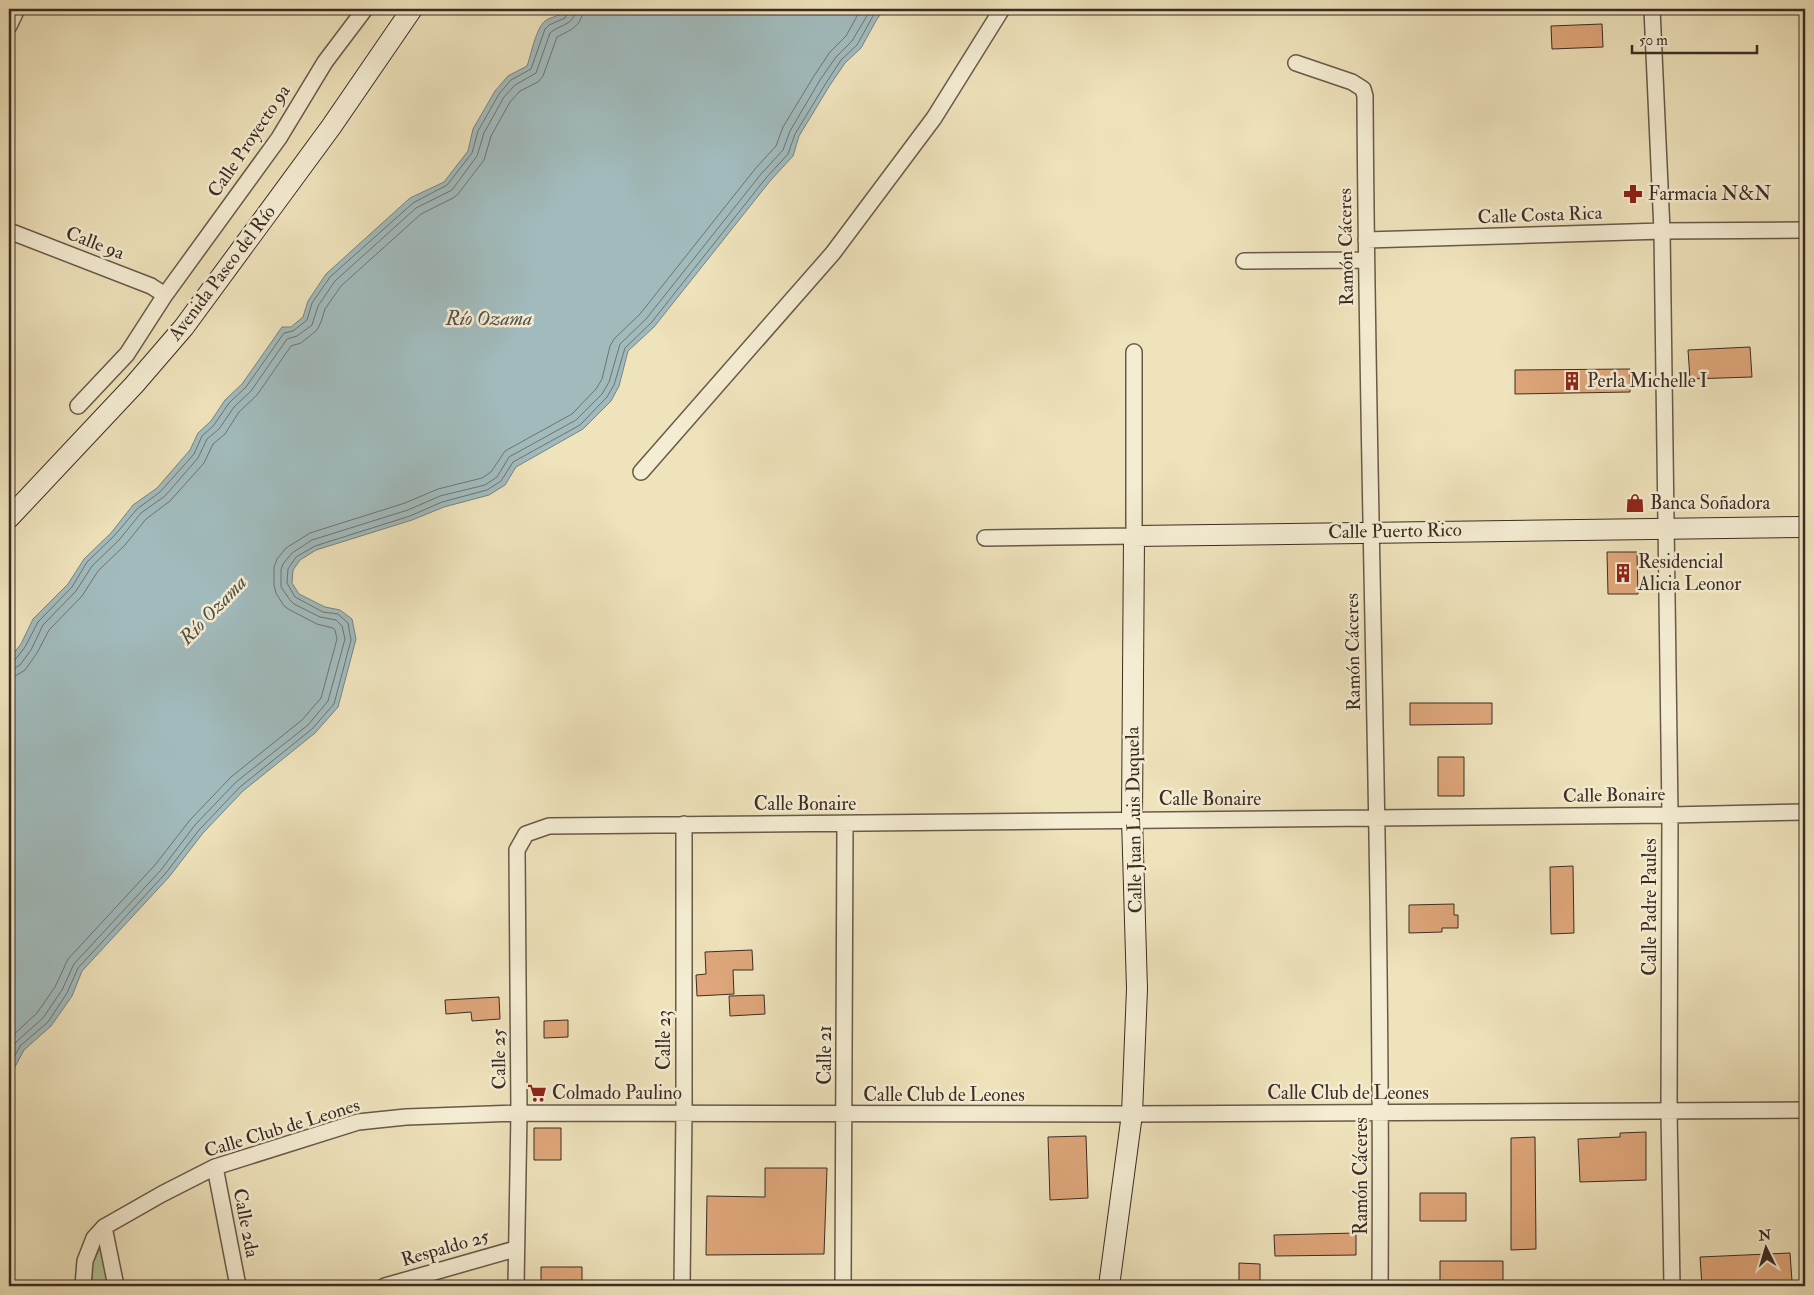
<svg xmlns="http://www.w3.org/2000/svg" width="1814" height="1295" viewBox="0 0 1814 1295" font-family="'IM FELL Double Pica',serif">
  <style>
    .green { fill: #b4c595; stroke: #78785c }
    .water { fill: #a1bbbd; stroke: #788280 }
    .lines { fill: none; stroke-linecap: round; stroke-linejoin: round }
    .shore { stroke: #6e7470; stroke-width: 1 }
    .building { fill: #dfa77b; stroke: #3b2c24 }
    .street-casing { stroke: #685a4a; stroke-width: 18 }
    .secondary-casing { stroke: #3b2c24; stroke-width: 22 }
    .street { stroke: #f5edd3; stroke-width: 15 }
    .secondary { stroke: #f5edd3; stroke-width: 20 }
    .labels { text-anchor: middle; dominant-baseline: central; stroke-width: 5; stroke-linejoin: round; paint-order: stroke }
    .street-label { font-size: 19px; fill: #3b2c24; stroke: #f5edd3 }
    .poi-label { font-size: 19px; fill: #3b2c24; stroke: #f5edd3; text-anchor: start }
    .water-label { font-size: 20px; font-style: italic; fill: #54504a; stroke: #f5edd3 }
  </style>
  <rect width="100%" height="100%" fill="#efe3bc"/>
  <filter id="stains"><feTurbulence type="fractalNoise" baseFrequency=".004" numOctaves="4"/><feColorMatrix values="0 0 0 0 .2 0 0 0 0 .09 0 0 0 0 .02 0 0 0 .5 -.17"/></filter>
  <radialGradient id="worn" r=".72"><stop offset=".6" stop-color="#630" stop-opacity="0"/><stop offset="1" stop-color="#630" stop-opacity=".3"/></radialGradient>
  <path class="green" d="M 101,1246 L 108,1286 L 92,1286 L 92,1265 Z"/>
  <path class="water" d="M 565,9 L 885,9 L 877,19 L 861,48 L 845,63 L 830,85 L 799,136 L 793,156 L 770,181 L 654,327 L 628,351 L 619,386 L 611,401 L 583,429 L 516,467 L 505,485 L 489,495 L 444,507 L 412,520 L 316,550 L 300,560 L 293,570 L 292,583 L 299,594 L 325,607 L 340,610 L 352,619 L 356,639 L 338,707 L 315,733 L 243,791 L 203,833 L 169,877 L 82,971 L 72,996 L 51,1026 L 24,1050 L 9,1078 L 9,659 L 21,644 L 33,619 L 68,584 L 84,559 L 111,533 L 133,505 L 157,488 L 190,450 L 198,433 L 211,421 L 225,400 L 242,384 L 282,327 L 291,327 L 303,317 L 308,301 L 326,274 L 410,198 L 444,182 L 468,151 L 473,129 L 495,91 L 508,76 L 527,66 C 531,55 536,28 545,21 C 553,15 560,18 565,9 Z"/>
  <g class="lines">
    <path class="shore" d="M 9,663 L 15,660 L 25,647 L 38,622 L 72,587 L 87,562 L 114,536 L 137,509 L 160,492 L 194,454 L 202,436 L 214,425 L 229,403 L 246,387 L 284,333 L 293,331 L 307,320 L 312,303 L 330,277 L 413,203 L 447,185 L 472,153 L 478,131 L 499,94 L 511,80 L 531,69 L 545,29 L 549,25 L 565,18 L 569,9
      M 9,669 L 15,668 L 20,665 L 31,650 L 43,625 L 76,591 L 92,566 L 119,540 L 141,513 L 165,496 L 198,458 L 207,439 L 219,429 L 234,407 L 251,391 L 287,339 L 297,336 L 312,325 L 318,306 L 335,281 L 416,208 L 452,190 L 477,156 L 484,133 L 504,97 L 515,85 L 536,73 L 550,33 C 560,24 574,26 576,9
      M 9,677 L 17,675 L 25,670 L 37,653 L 49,630 L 82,596 L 98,571 L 125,545 L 146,519 L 170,501 L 204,463 L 213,444 L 225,434 L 239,412 L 257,395 L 291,346 L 301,343 L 317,330 L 321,322 L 325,309 L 341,286 L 421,214 L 453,198 L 458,194 L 484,160 L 491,136 L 510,102 L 520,91 L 538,82 L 543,76 L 557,37 C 570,30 582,27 583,9
      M 9,1039 L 37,1013 L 55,987 L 68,959 L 155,865 L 190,820 L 231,777 L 302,720 L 321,698 L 337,639 L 335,630 L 333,628 L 317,624 L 290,610 L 284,606 L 276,593 L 274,585 L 274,567 L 277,559 L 286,548 L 310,533 L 405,503 L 438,489 L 482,478 L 491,472 L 505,451 L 572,414 L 596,389 L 602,379 L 610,346 L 614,339 L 640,314 L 755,169 L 776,146 L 783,127 L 814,76 L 830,52 L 846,36 L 861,9
      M 9,1054 L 16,1042 L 43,1018 L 62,990 L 74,964 L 161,870 L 195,825 L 236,782 L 308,725 L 328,701 L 345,639 L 342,626 L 336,620 L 320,617 L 294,604 L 290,600 L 281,587 L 281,570 L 283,564 L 292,553 L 312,540 L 408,510 L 440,496 L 485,485 L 497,477 L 509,457 L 576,420 L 602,394 L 609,382 L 620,344 L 646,319 L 761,174 L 783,150 L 790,131 L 820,80 L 836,57 L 852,41 L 871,9
      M 9,1067 L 20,1046 L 48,1022 L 67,993 L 78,968 L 165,874 L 199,830 L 240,787 L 312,729 L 334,704 L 351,640 L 348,623 L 338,614 L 323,612 L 295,597 L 287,583 L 288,569 L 296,557 L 315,546 L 410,516 L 442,502 L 487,490 L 501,481 L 513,462 L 580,425 L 607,397 L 614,385 L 625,348 L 651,323 L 766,178 L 788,154 L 795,134 L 826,83 L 841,60 L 857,45 L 873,16 L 879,9"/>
  </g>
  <path class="building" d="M 1602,24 L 1603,47 L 1552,49 L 1551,26 Z
    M 1750,347 L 1752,377 L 1690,379 L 1688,350 Z
    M 1630,369 L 1630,392 L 1515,394 L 1515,370 Z
    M 1607,552 L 1637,552 L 1638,594 L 1608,594 Z
    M 1410,703 L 1492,703 L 1492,724 L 1410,725 Z
    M 1438,757 L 1464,757 L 1464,796 L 1438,796 Z
    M 1573,866 L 1574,933 L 1551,934 L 1550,867 Z
    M 1454,904 L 1454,915 L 1458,915 L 1458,928 L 1442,928 L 1442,932 L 1409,933 L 1409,905 Z
    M 752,950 L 753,970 L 733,970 L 734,994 L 697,996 L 696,975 L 706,974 L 705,952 Z
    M 764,995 L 765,1014 L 730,1016 L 729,996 Z
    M 499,997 L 500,1019 L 472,1021 L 471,1012 L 446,1014 L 445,1000 Z
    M 568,1020 L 568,1037 L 544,1038 L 544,1021 Z
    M 534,1128 L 561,1128 L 561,1160 L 534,1160 Z
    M 1646,1132 L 1646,1180 L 1580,1182 L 1578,1139 L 1620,1137 L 1620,1133 Z
    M 1086,1136 L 1088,1198 L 1050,1200 L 1048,1137 Z
    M 1535,1137 L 1536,1249 L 1511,1250 L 1511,1138 Z
    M 765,1168 L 827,1168 L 824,1254 L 706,1255 L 707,1196 L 765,1197 Z
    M 1420,1193 L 1466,1193 L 1466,1221 L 1420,1221 Z
    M 1356,1233 L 1356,1255 L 1275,1256 L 1274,1235 Z
    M 1790,1253 L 1792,1281 L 1702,1286 L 1700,1257 Z
    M 1440,1261 L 1503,1261 L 1503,1286 L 1440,1286 Z
    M 1239,1263 L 1260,1264 L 1260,1286 L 1239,1286 Z
    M 541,1267 L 582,1267 L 582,1286 L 541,1286 Z"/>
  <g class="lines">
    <g class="street-casing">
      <path id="street" d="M 1652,9 L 1662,231 L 1670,815 L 1669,1111 L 1672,1286
        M 9,26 L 17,9
        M 1296,63 L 1352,82 L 1363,89 L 1365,96 C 1367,493 1383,889 1380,1286
        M 9,231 L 151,286 L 165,295
        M 1366,240 L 1662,231 L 1805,230
        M 1244,261 L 1366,260
        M 78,406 L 127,354 L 165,295 L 279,138 L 325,62 L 365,9
        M 641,472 L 833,253 L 934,118 L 1002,9
        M 985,538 L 1134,536 L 1134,352
        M 215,1167 L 238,1286
        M 104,1227 L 116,1286
        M 83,1286 L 85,1261 L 94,1238 L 104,1227 L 162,1194 L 215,1167 L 358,1122 L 406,1117 L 519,1113 L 1132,1114 L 1805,1110
        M 385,1286 L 515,1249
        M 516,1286 L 519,1113 L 517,850 L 526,834 L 549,826 L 1670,815 L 1805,812
        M 682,1286 L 684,1112 L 684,824
        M 843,1286 L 845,824"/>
    </g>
    <g class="secondary-casing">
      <path id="secondary" d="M 9,518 L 134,385 L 184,327 L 331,127 L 412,9
        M 1109,1286 L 1132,1114 L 1137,989 L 1132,819 L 1134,536 L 1805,527"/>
    </g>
    <use href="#street" class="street"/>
    <use href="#secondary" class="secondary"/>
  </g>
  <defs>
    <g id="pharmacy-bare" transform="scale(1.5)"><path d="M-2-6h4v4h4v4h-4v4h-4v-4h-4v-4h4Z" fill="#8f2418" stroke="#f5edd3" stroke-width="2.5" paint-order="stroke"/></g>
    <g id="building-bare" transform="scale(1.5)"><path d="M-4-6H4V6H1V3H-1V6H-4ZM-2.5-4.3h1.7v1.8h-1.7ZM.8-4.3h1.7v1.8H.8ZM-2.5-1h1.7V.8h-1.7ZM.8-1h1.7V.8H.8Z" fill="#8f2418" stroke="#f5edd3" stroke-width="2.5" paint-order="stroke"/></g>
    <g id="shop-bare" transform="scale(1.5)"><path d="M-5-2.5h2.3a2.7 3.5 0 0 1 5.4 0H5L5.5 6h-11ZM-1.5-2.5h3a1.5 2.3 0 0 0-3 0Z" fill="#8f2418" stroke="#f5edd3" stroke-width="2.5" paint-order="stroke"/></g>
    <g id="supermarket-bare" transform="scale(1.5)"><path d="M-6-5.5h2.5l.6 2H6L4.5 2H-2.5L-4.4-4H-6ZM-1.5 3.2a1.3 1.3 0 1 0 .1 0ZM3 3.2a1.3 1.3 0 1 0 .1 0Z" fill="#8f2418" stroke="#f5edd3" stroke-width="2.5" paint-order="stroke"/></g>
  </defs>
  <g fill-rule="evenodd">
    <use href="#pharmacy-bare" x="1633" y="194"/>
    <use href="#building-bare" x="1572" y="381"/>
    <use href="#shop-bare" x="1635" y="503"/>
    <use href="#building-bare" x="1623" y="573"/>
    <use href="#supermarket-bare" x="537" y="1093"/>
  </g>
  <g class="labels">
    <g class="street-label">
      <text transform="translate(249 141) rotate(-56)">Calle Proyecto 9a</text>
      <text transform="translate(1540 215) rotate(-2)">Calle Costa Rica</text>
      <text transform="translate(95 243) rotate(21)">Calle 9a</text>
      <text transform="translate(1346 247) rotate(-91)">Ramón Cáceres</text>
      <text transform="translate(222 273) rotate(-53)">Avenida Paseo del Río</text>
      <text transform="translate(1395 531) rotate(-1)">Calle Puerto Rico</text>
      <text transform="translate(1353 652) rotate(-91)">Ramón Cáceres</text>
      <text transform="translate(1614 795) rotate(-1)">Calle Bonaire</text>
      <text x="1210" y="799">Calle Bonaire</text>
      <text x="805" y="804">Calle Bonaire</text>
      <text transform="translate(1134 820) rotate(-91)">Calle Juan Luis Duquela</text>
      <text transform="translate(1650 907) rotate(-90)">Calle Padre Paules</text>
      <text transform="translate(664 1040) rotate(-90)">Calle 23</text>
      <text transform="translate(825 1055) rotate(-90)">Calle 21</text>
      <text transform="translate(499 1059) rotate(-91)">Calle 25</text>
      <text x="1348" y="1093">Calle Club de Leones</text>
      <text x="944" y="1095">Calle Club de Leones</text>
      <text transform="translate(282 1128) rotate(-17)">Calle Club de Leones</text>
      <text transform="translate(1361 1176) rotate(-90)">Ramón Cáceres</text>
      <text transform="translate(246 1223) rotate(79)">Calle 2da</text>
      <text transform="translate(445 1248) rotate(-16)">Respaldo 25</text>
    </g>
    <g class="poi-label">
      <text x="1648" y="194">Farmacia N&amp;N</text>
      <text x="1587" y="381">Perla Michelle I</text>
      <text x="1650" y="503">Banca Soñadora</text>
      <text x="1638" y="562">Residencial<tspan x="1638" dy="22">Alicia Leonor</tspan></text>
      <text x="552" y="1093">Colmado Paulino</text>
    </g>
    <g class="water-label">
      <text x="489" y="318">Río Ozama</text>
      <text transform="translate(213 610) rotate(-46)">Río Ozama</text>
    </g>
  </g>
  <rect width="1814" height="1295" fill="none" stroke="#efe3bc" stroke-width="30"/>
  <rect x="10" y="10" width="1794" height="1275" fill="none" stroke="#3b2c24" stroke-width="2.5"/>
  <rect x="15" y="15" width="1784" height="1265" fill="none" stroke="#3b2c24"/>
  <g transform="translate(1766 1248) rotate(355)" stroke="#f5edd3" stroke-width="4" paint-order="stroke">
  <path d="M0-4L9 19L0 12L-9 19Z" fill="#3b2c24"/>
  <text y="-8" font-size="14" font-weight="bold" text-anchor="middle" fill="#3b2c24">N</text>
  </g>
  <path d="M1632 45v8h125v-8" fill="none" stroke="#3b2c24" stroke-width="2.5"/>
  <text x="1639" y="45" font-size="15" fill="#3b2c24" stroke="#f5edd3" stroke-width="4" paint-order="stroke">50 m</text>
  <rect width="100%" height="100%" filter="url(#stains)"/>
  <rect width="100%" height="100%" fill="url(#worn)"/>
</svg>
